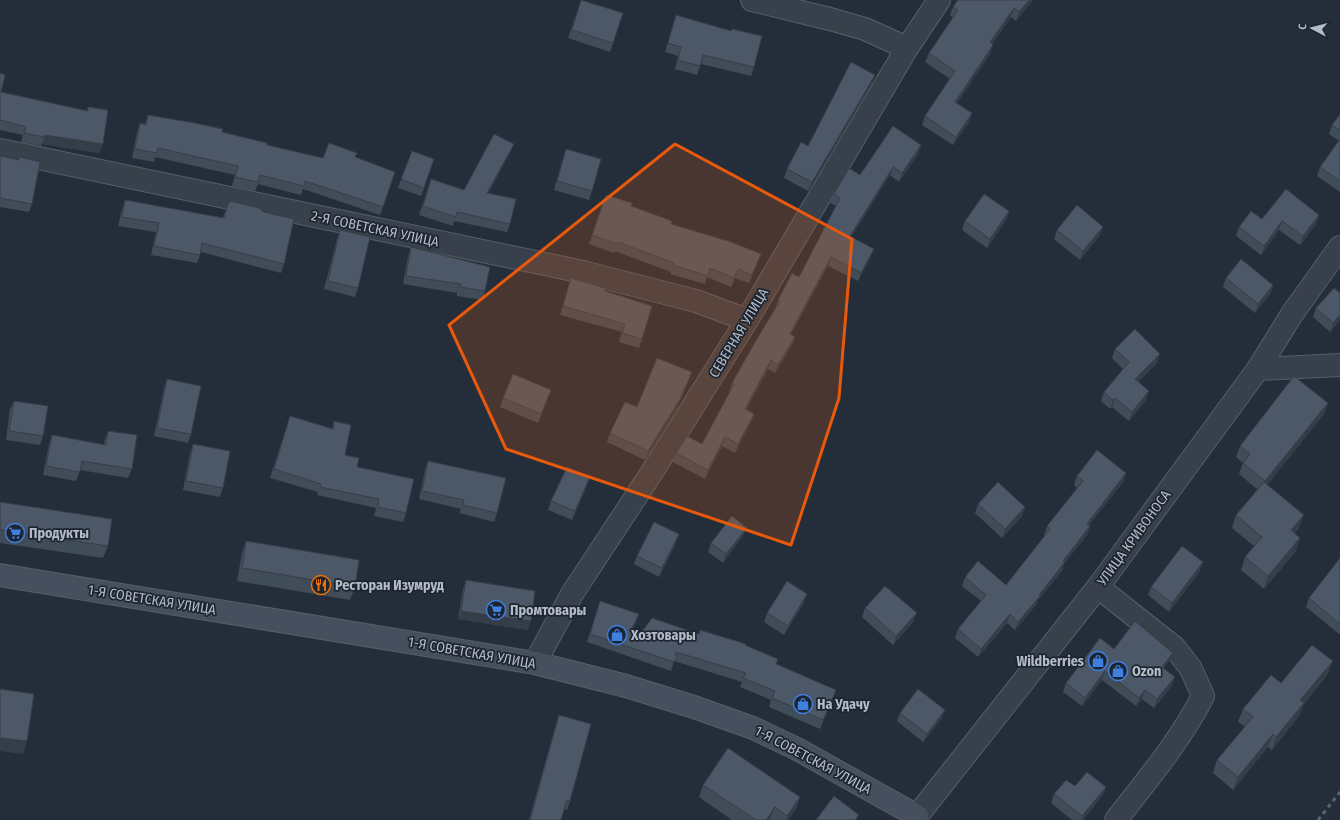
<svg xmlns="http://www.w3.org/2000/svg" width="1340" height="820" viewBox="0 0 1340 820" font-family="'Fira Sans Condensed',sans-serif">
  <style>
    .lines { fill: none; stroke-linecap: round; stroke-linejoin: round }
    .street-casing { stroke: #565e69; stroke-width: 24 }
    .secondary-casing { stroke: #565e69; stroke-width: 24 }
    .street { stroke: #38404b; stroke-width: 22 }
    .secondary { stroke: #464f5e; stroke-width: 22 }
    .rail { stroke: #5a6472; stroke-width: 3; stroke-dasharray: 4 4; stroke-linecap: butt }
    .wall { fill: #414c59 }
    .shaded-wall { fill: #353e48 }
    .building { fill: #4c5867; stroke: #353e48 }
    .marked { fill: #e8590c; fill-opacity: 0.2; stroke: #e8590c; stroke-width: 3; stroke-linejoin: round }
    .labels { text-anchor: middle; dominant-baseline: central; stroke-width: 3.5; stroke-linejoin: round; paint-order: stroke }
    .street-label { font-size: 14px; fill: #b3bbc7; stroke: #1d2530 }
    .poi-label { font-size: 14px; font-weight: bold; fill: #b3bbc7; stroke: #1d2530; text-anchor: start }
  </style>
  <rect width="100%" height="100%" fill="#242e3b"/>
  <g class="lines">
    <g class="street-casing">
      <path id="street" d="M 752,0 L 830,19 L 865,29 L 907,48
        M 0,150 L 583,272 L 696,301 L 747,320
        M 1258,369 L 1340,365
        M 1098,587 L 1175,648 L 1191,669 L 1203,696 C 1180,741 1147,780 1116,820
        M 535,663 L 572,594 L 654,469 L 747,320 L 907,48 L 939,0
        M 917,816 L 1098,587 L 1258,369 L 1292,314 L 1340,247"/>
    </g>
    <g class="secondary-casing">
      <path id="secondary" d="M 0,575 L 535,663 L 626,686 L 694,707 L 753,728 L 797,749 L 917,816 L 915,820"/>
    </g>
    <use href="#street" class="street"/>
    <use href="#secondary" class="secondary"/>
    <path class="rail" d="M 1318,820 L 1340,792"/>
  </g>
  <path class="wall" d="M 581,0 L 613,43 L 610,52 L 568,38 Z
    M 958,0 L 1033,0 L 1016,21 L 1011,17 L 992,44 L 990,54 L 957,103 L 969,122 L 953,145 L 922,125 L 925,116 L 950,79 L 925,62 L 929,53 L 953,18 L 950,15 L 953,7 Z
    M 676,15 L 754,67 L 751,76 L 701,64 L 697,75 L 675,69 L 678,56 L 665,52 L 673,24 Z
    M 0,73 L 1,92 L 87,111 L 88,107 L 103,144 L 99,153 L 42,144 L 41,146 L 21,142 L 23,135 L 0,130 Z
    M 872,83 L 808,191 L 784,178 L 787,169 L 808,146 Z
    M 1340,114 L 1340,192 L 1317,176 L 1320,167 L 1339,141 L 1329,134 L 1332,125 Z
    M 148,115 L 222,132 L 267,145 L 323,158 L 355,157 L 395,172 L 380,215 L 303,189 L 301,195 L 258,184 L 255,191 L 232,186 L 235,175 L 155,157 L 154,162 L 132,158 L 137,132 L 140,123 L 145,124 Z
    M 514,144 L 510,153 L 488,193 L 510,224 L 507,232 L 454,221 L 453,226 L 419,215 L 431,179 L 464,190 Z
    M 921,145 L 918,154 L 899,182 L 890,175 L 851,237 L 874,249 L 870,258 L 858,281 L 828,266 L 791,334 L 792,346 L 775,373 L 768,369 L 747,409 L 754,414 L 751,422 L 735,453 L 722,446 L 705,479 L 673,462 L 676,453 L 702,444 L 730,392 L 729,392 L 732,383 L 775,309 L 778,300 L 799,277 L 836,206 L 830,203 L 834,194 L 860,175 Z
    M 566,149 L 592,191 L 589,200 L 554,190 L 563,158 Z
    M 412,151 L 424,188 L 421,196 L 398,188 Z
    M 0,156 L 32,204 L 29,212 L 0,207 Z
    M 606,195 L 671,224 L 761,254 L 749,283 L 735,278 L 731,287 L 707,277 L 705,284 L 670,274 L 671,272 L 615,251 L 614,253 L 589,244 Z
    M 125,200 L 223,218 L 228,203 L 284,264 L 281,273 L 201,252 L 197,263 L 151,255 L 156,232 L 118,226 L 122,209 Z
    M 1009,211 L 1006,220 L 987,248 L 962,230 L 965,221 Z
    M 1319,215 L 1316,224 L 1300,245 L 1279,230 L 1261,255 L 1236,236 L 1239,227 L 1262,219 Z
    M 1103,227 L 1100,235 L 1080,260 L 1054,239 L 1057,230 Z
    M 340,230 L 358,288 L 355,297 L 324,289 L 337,239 Z
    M 411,247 L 485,291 L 482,300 L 457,296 L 457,293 L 403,284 L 408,256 Z
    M 571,278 L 605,291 L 642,339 L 639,348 L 619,342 L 622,332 L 560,315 L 568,287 Z
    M 1226,278 L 1273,285 L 1270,294 L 1255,313 L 1223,287 Z
    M 1316,308 L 1340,320 L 1330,332 L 1313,317 Z
    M 1115,349 L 1157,363 L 1138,382 L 1146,400 L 1129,421 L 1112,407 L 1110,409 L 1101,401 L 1104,392 L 1123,369 L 1112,358 Z
    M 692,372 L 677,408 L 645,460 L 607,442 L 610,433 L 637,407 Z
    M 167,379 L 191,434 L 188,443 L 154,436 L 164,388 Z
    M 551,390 L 538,423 L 500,407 L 503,398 Z
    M 14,401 L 43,436 L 40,445 L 6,440 L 10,409 Z
    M 1328,403 L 1324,414 L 1267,485 L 1299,528 L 1295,533 L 1296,551 L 1264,589 L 1241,570 L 1245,557 L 1254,546 L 1232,528 L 1236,515 L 1258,490 L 1239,474 L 1243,463 L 1236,457 L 1240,446 Z
    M 290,416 L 332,429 L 334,421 L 345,455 L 357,467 L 406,513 L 403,522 L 374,516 L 376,508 L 317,495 L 318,492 L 270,478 Z
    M 108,431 L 132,469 L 128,478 L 80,470 L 76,481 L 43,475 L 49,444 L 52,435 L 104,445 L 105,439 Z
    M 193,444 L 223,488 L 220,497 L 183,490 L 190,453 Z
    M 428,461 L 497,513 L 494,522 L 459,513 L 461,509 L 419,499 L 425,470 Z
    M 1077,476 L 1123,482 L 1089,525 L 1087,535 L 1064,564 L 1062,571 L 1038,600 L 1037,604 L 1015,630 L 1007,623 L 978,657 L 955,638 L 958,629 L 981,601 L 962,586 L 965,577 L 1006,585 L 1045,536 L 1044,535 L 1047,526 L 1077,488 L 1074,485 Z
    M 587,486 L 572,520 L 548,510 L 551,501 Z
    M 0,502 L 108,546 L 103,558 L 0,543 Z
    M 978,504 L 1025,507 L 1022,516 L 1002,538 L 975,513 Z
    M 743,536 L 723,563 L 708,552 L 711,543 Z
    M 246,541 L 355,587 L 350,600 L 237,581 L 242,553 Z
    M 676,543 L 659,577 L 634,564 L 637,556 Z
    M 1340,558 L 1340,633 L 1339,634 L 1306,607 L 1309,598 Z
    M 1200,571 L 1169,612 L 1148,595 L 1151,587 Z
    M 466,580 L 528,630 L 458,619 L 463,589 Z
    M 600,601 L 636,623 L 633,628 L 641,633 L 698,634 L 745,645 L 777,664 L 836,690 L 820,729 L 769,707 L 771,700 L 740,687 L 742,682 L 674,661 L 671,671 L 587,642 Z
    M 804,603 L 784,635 L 764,622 L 767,613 Z
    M 865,608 L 913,622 L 893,645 L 862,617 Z
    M 1114,649 L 1169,661 L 1164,668 L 1172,686 L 1154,708 L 1142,699 L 1136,706 L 1102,680 L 1082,706 L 1063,692 L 1066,683 Z
    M 1328,674 L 1304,704 L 1299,716 L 1272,750 L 1268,747 L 1233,790 L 1213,773 L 1217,760 L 1245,727 L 1238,722 L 1243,709 L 1281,683 Z
    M 945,710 L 941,719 L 923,742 L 897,721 L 900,713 Z
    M 559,715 L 570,801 L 567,810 L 564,809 L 561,820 L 529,820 L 556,724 Z
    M 703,785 L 800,797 L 796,809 L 788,820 L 732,820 L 699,797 Z
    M 1075,786 L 1106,787 L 1102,796 L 1083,820 L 1072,820 L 1051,803 L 1054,794 Z"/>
  <path class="shaded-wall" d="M 1029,0 L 1033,0 L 1016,21 L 1019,12 Z
    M 1014,8 L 1011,17 L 987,51 L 990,42 Z
    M 993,45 L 990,54 L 952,110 L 955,102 Z
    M 875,75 L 872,83 L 808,191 L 812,182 Z
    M 972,113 L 969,122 L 953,145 L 956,137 Z
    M 45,135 L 103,144 L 99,153 L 42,144 Z
    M 514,144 L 510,153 L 484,202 L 487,193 Z
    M 921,145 L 918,154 L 899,182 L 902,173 Z
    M 893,167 L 890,175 L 846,245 L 850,236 Z
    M 1009,211 L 1006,220 L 987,248 L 990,239 Z
    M 1319,215 L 1316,224 L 1300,245 L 1303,236 Z
    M 1282,221 L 1279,230 L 1261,255 L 1264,246 Z
    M 1103,227 L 1100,235 L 1080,260 L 1083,251 Z
    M 874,249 L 870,258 L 858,281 L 861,273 Z
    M 831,257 L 828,266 L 786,342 L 790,334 Z
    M 1273,285 L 1270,294 L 1255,313 L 1258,304 Z
    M 1340,315 L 1340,320 L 1330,332 L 1333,323 Z
    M 795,337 L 792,346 L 775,373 L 778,365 Z
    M 1160,354 L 1157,363 L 1131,388 L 1135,379 Z
    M 771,360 L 768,369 L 742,418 L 745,409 Z
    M 692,372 L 677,408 L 645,460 L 648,451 Z
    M 1149,391 L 1146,400 L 1129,421 L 1132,412 Z
    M 1115,398 L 1112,407 L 1110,409 L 1113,400 Z
    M 1328,403 L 1324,414 L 1261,493 L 1265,481 Z
    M 754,414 L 751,422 L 735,453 L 738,444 Z
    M 725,437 L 722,446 L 705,479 L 708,470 Z
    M 1126,473 L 1123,482 L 1083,532 L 1087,524 Z
    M 590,477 L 587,486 L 572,520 L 575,511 Z
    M 1025,507 L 1022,516 L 1002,538 L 1005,529 Z
    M 1304,515 L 1299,528 L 1287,543 L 1291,530 Z
    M 1090,526 L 1087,535 L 1064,564 L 1062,571 L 1038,600 L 1037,604 L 1015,630 L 1018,622 L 1039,595 L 1063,561 Z
    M 747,528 L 743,536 L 723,563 L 726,554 Z
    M 679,534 L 676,543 L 659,577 L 662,568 Z
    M 1300,538 L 1296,551 L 1264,589 L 1268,576 Z
    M 1203,562 L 1200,571 L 1169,612 L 1172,603 Z
    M 807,594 L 804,603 L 784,635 L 788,626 Z
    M 461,611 L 531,621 L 528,630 L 458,619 Z
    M 917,613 L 913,622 L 893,645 L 896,636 Z
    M 639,614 L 636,623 L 629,637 L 632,628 Z
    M 1010,614 L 1007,623 L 978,657 L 981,649 Z
    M 1173,653 L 1169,661 L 1159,675 L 1162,667 Z
    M 1333,661 L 1328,674 L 1304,704 L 1299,716 L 1272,750 L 1276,737 L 1300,700 Z
    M 1105,671 L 1102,680 L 1082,706 L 1085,698 Z
    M 1175,677 L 1172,686 L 1154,708 L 1157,699 Z
    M 836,690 L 833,698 L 820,729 L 823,720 Z
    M 1145,690 L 1142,699 L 1136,706 L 1139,698 Z
    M 945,710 L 941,719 L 923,742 L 927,734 Z
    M 1273,734 L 1268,747 L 1233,790 L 1238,777 Z
    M 0,738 L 27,741 L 23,754 L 0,751 Z
    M 1106,787 L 1102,796 L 1083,820 L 1081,820 L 1082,816 Z
    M 800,797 L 796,809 L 788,820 L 786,820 L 787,816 Z
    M 775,807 L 770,820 L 766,820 Z"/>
  <path class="building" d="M 581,0 L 623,13 L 613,43 L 572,30 Z
    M 958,0 L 1029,0 L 1019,12 L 1014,8 L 990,42 L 993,45 L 955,102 L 972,113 L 956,137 L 925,116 L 955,71 L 929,53 L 958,10 L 953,7 Z
    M 676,15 L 731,31 L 732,29 L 762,36 L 754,67 L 703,55 L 700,66 L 678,60 L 681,47 L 668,43 Z
    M 851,62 L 875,75 L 812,182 L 787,169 L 801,142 L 808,146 Z
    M 0,73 L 5,75 L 1,92 L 88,111 L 88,107 L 108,110 L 103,144 L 45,135 L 44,137 L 24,133 L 26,127 L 0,120 Z
    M 1340,114 L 1340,130 L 1332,125 Z
    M 148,115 L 195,123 L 223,129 L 222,132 L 267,143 L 267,145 L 323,158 L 329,143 L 357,153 L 355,157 L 395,172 L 383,207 L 305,181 L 304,186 L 260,175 L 258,182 L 235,177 L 238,166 L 158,148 L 157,153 L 135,149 L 140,123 L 146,125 Z
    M 893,126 L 921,145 L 902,173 L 893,167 L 850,236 L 874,249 L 861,273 L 831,257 L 790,334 L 795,337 L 778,365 L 771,360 L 745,409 L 754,414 L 738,444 L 725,437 L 708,470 L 676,453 L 687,436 L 702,444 L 734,384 L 732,383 L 754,344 L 780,301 L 778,300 L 792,273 L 799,277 L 840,198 L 834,194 L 849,168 L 860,175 Z
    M 494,134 L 514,144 L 487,193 L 516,199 L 510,224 L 457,212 L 456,217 L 423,206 L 431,179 L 464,190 Z
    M 1340,139 L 1340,181 L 1320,167 Z
    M 566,149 L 601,159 L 592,191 L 557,181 Z
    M 412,151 L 434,159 L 424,188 L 401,179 Z
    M 0,156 L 19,160 L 19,157 L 40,162 L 32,204 L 0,198 Z
    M 1286,189 L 1319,215 L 1303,236 L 1282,221 L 1264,246 L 1239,227 L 1251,211 L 1262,219 Z
    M 984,194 L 1009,211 L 990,239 L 965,221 Z
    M 606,195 L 632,203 L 631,206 L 672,221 L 671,224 L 731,242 L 761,254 L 752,275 L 738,269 L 734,278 L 710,268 L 708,276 L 673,265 L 674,263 L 618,242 L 618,244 L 592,235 Z
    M 125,200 L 224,218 L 228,203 L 229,203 L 230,201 L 259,208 L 264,212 L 294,219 L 284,264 L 202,243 L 200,255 L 154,246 L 159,223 L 122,217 Z
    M 1077,205 L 1103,227 L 1083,251 L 1057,230 Z
    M 340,230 L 370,237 L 358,288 L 328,281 Z
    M 411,247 L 490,267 L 485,291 L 460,287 L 461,284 L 406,276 Z
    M 1241,259 L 1273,285 L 1258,304 L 1226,278 Z
    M 571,278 L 605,288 L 605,291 L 652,306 L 642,339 L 622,333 L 625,324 L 563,306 Z
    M 1334,288 L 1340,293 L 1340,315 L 1333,323 L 1316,308 Z
    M 1135,329 L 1160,354 L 1135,379 L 1149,391 L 1132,412 L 1115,398 L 1113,400 L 1104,392 L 1129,362 L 1115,349 Z
    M 657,358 L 692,372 L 680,399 L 648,451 L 610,433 L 625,402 L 637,407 Z
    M 513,374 L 551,390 L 541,414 L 503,398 Z
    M 1294,376 L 1328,403 L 1265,481 L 1243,463 L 1250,454 L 1240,446 Z
    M 167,379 L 201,386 L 191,434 L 157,428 Z
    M 14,401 L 48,406 L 43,436 L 9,431 Z
    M 290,416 L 333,429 L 334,421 L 351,425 L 345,455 L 359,458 L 357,467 L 414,479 L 406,513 L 378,507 L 379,499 L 320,487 L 321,484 L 274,469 Z
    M 108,431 L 137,435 L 132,469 L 82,461 L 80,472 L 46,466 L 52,435 L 106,445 Z
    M 193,444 L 230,451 L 223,488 L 186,481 Z
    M 1097,450 L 1126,473 L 1087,524 L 1090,526 L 1063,561 L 1065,562 L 1039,595 L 1040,596 L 1018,622 L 1010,614 L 981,649 L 958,629 L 986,595 L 965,577 L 978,561 L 1006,585 L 1050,529 L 1047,526 L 1083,481 L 1077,476 Z
    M 428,461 L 506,478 L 497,513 L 463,505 L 464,500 L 422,491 Z
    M 567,467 L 590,477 L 575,511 L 551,501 Z
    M 998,482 L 1025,507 L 1005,529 L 978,504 Z
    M 1264,482 L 1304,515 L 1291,530 L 1300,538 L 1268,576 L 1245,557 L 1262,537 L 1236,515 Z
    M 0,502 L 112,519 L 108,546 L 0,530 Z
    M 732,516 L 747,528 L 726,554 L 711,543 Z
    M 654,522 L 679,534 L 662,568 L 637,556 Z
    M 246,541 L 359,560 L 355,587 L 242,568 Z
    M 1182,546 L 1203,562 L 1172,603 L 1151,587 Z
    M 1340,558 L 1340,624 L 1309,598 Z
    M 466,580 L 535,591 L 531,621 L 461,611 Z
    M 787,581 L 807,594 L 788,626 L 767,613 Z
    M 885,586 L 917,613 L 896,636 L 865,608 Z
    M 600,601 L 639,614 L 632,628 L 641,633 L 652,618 L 699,634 L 700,630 L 746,644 L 745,645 L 778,659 L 776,664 L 836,690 L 823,720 L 772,698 L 775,691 L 743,678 L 746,673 L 676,652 L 675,655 L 677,656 L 674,662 L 590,634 Z
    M 1135,621 L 1173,653 L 1162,667 L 1175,677 L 1157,699 L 1145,690 L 1139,698 L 1105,671 L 1085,698 L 1066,683 L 1100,638 L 1114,649 Z
    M 1312,645 L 1333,661 L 1300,700 L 1304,703 L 1276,737 L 1273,734 L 1238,777 L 1217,760 L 1253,717 L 1243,709 L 1271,675 L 1281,683 Z
    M 0,689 L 34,694 L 27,741 L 0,738 Z
    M 918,689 L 945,710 L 927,734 L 900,713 Z
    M 559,715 L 591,724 L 570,801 L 567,800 L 561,820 L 530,820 Z
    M 728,748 L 800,797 L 787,816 L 775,807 L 766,820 L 756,820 L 703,785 Z
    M 1087,772 L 1106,787 L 1082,816 L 1054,794 L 1066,780 L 1075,786 Z
    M 834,796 L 859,815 L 855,820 L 816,820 Z"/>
  <path class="marked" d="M 675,144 L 852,239 L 839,398 L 791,545 L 506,449 L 449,325 Z"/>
  <defs>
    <g id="supermarket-ring" transform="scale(1)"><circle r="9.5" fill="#1d2530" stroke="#3f7fe0" stroke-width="1.5"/><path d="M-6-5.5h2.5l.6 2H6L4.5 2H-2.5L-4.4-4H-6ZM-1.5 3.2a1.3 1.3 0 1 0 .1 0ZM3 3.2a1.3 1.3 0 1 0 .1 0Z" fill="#3f7fe0"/></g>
    <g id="restaurant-ring" transform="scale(1)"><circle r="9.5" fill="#1d2530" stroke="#e8710a" stroke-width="1.5"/><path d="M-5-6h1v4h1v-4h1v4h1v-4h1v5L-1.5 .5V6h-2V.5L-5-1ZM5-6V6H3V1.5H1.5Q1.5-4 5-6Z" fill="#e8710a"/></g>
    <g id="shop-ring" transform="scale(1)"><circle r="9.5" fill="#1d2530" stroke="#3f7fe0" stroke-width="1.5"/><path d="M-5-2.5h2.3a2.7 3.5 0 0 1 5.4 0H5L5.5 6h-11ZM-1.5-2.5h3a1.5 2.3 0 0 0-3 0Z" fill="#3f7fe0"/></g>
  </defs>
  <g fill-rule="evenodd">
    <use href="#supermarket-ring" x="15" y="533"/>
    <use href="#restaurant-ring" x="321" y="585"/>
    <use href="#supermarket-ring" x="496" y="610"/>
    <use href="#shop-ring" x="617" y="635"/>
    <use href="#shop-ring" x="1098" y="661"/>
    <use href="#shop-ring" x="1118" y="671"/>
    <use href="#shop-ring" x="803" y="704"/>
  </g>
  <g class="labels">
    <g class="street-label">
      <text transform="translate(375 229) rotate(12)">2-Я СОВЕТСКАЯ УЛИЦА</text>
      <text transform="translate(739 333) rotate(-59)">СЕВЕРНАЯ УЛИЦА</text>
      <text transform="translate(1134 538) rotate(-54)">УЛИЦА КРИВОНОСА</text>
      <text transform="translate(152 600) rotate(9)">1-Я СОВЕТСКАЯ УЛИЦА</text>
      <text transform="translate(472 653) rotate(10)">1-Я СОВЕТСКАЯ УЛИЦА</text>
      <text transform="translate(813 760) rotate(28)">1-Я СОВЕТСКАЯ УЛИЦА</text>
    </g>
    <g class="poi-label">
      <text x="29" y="533">Продукты</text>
      <text x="335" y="585">Ресторан Изумруд</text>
      <text x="510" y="610">Промтовары</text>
      <text x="631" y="635">Хозтовары</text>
      <text x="1084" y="661" text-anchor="end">Wildberries</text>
      <text x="1132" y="671">Ozon</text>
      <text x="817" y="704">На Удачу</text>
    </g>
  </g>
  <g transform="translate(1312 28) rotate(277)" stroke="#1d2530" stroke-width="3" paint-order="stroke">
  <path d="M0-3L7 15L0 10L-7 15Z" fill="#b3bbc7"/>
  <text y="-6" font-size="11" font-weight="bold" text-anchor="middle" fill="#b3bbc7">С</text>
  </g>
</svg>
